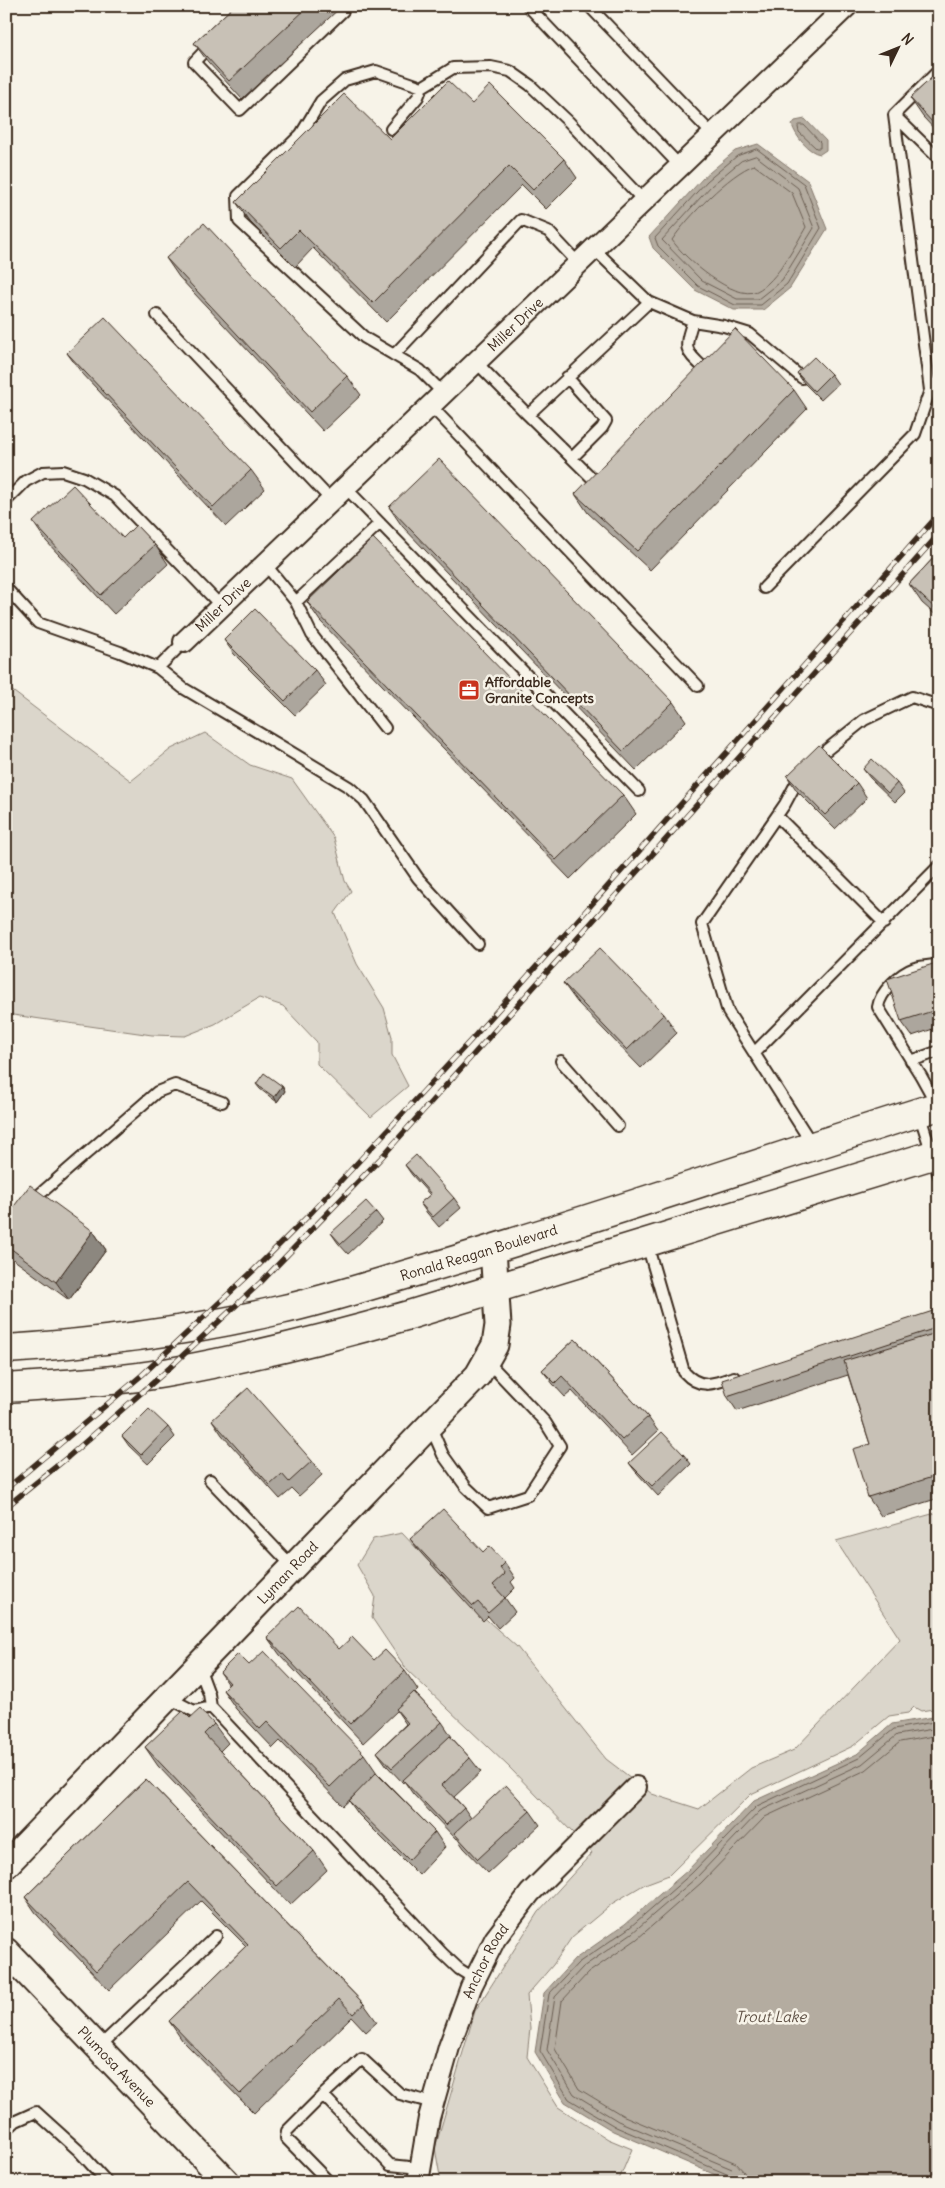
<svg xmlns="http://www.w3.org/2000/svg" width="945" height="2188" viewBox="0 0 945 2188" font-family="Delius,sans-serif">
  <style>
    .green { fill: #dbd6cb; stroke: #8b8074 }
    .water { fill: #b4aca0; stroke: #84786c }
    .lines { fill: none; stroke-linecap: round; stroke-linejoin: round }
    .shore { stroke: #6b5e52; stroke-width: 1 }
    .service-casing { stroke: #3b2a1e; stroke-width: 14 }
    .minor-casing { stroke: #3b2a1e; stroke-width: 24 }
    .tertiary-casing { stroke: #3b2a1e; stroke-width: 29 }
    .secondary-casing { stroke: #3b2a1e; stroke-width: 31 }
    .service { stroke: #f7f3e8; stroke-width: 10 }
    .minor { stroke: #f7f3e8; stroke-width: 20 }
    .tertiary { stroke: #f7f3e8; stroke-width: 25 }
    .secondary { stroke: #f7f3e8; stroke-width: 28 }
    .rail-casing { stroke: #3b2a1e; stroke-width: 5.5 }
    .rail { stroke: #f7f3e8; stroke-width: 4; stroke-dasharray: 11; stroke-linecap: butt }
    .wall { fill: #aca69d; stroke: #3b2a1e }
    .shaded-wall { fill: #8c877f; stroke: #3b2a1e }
    .building { fill: #c8c1b6; stroke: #3b2a1e }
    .labels { text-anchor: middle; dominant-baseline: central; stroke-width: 5; stroke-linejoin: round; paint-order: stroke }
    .street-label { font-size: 14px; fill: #3b2a1e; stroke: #f7f3e8 }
    .poi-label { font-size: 14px; font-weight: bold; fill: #3b2a1e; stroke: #f7f3e8; text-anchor: start }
    .water-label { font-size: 15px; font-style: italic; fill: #5f5145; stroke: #f7f3e8 }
  </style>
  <rect width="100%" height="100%" fill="#f7f3e8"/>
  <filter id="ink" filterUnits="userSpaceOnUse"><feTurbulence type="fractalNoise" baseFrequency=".02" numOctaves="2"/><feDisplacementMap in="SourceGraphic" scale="10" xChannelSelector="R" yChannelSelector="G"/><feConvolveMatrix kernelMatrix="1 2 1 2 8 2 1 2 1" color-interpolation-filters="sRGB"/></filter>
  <g filter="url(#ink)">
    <path class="green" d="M 6,686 L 131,781 L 171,749 L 205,733 L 250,765 L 292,779 L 334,838 L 345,881 L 351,891 L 335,913 L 357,964 L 384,1008 L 392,1037 L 392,1055 L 408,1086 L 371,1117 L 317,1064 L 317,1042 L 283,1006 L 259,998 L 215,1024 L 185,1036 L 152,1035 L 6,1014 Z
      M 939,1512 L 939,1708 L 921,1711 L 914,1707 L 908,1713 L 889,1716 L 853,1746 L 751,1794 L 669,1875 L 645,1884 L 613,1903 L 572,1937 L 553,1965 L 527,1995 L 530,2028 L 527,2057 L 558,2107 L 608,2139 L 632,2149 L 618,2182 L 441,2182 L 435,2148 L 475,2011 L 538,1912 L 592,1853 L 588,1848 L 647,1790 L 652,1794 L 699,1809 L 751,1768 L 794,1750 L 900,1639 L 836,1541 Z
      M 402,1533 L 469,1604 L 517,1647 L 606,1759 L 631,1778 L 574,1834 L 509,1767 L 407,1670 L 372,1618 L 375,1596 L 357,1565 L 373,1539 Z"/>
    <path class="water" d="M 805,119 L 826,141 L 826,150 L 820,154 C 808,152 796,137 792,125 L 795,121 Z
      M 758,144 L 808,181 L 827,229 L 790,288 L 763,310 L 734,310 L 695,290 L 653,248 L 649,237 L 703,178 L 735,151 Z
      M 939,1716 L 939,2182 L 732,2182 L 613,2131 L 565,2102 L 535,2052 L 544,1993 L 575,1959 L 625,1924 L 688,1870 L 754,1801 L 857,1754 L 892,1724 Z"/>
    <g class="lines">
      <path class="shore" d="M 800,125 L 804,125 L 820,142 L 820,148 L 816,148 L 799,132 L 798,127 Z
        M 757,149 L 804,184 L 821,228 L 787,284 L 761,305 L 735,305 L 698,286 L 658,246 L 655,238 L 707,181 L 737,156 Z
        M 756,156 L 798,188 L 814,228 L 782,280 L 758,299 L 737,299 L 702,281 L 662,240 L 711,186 L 741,161 Z
        M 754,165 L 792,193 L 806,227 C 795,246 777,281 757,291 C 734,302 684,258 672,240 C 687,218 730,173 754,165 Z
        M 732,2182 L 729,2175 L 616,2127 L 569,2099 L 540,2051 L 549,1994 L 578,1963 L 629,1928 L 692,1873 L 757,1806 L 859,1758 L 894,1729 L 939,1721
        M 739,2182 L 737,2174 L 732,2169 L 618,2121 L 574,2094 L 547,2050 L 555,1997 L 583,1967 L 632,1933 L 696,1878 L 760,1811 L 862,1764 L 897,1735 L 939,1728
        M 746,2182 L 744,2172 L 736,2163 L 622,2115 L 579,2089 L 555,2049 L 562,2001 L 588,1973 L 637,1939 L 701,1883 L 765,1817 L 866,1770 L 900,1742 L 939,1735"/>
      <g class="service-casing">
        <path id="service" d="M 528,6 L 680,166
          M 589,6 L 713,135
          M 210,45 L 194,62 L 240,110 L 343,11
          M 939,70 L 894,115 L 939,159
          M 894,115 L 930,390 L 939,381
          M 391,129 L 418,97 L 422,87
          M 649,302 L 693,321 L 724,326 L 750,334 L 802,378
          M 157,315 L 331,500
          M 693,321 C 682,352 686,351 709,373
          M 394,355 L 521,220 L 548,231 L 579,264
          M 476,362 L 528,415 L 649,302 L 594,249
          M 567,377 L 606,421 L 602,428 L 572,458
          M 443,393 L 420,370 L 365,338 L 239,221 L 238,196 L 301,134 L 321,101 L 345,80 L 376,71 L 422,87 L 453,68 L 491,67 L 510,71 L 530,85 L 569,122 L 644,201
          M 430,405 L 698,686
          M 528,415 L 593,479
          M 345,487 L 639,791
          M 6,501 L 26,481 L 43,472 L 63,471 L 84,478 L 115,496 L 221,606
          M 265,564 L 296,602 L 380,523
          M 6,588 L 38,623 L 120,652 L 158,668 L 184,642
          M 764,588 L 915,434 L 930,390
          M 296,602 L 312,635 L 385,728
          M 158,668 L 183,688 L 281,746 L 349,787 L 364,800 L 418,878 L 478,944
          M 814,760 L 864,720 L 912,697 L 939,706
          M 800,776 L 785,804 L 702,924 L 728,1012 L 812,1144
          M 777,816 L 884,923
          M 755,1052 L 939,866
          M 561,1061 L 618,1126
          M 911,1061 L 939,1051
          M 937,1105 L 921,1076 L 878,1007 C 880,992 900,973 915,968 C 922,966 931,966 939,964
          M 919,1113 L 939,1176
          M 32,1201 L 157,1092 L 175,1085 L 222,1102
          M 647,1244 L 684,1372 C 700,1390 714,1384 734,1377
          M 430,1425 L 443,1455 L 466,1487 L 488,1508 L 528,1495 L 560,1446 L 545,1422 L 487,1361
          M 210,1480 L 293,1567
          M 199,1667 L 209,1694 L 211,1707 L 442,1953 L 459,1969 L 475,1979
          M 169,1698 L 194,1711 L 211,1707
          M 99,2047 L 216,1936
          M 323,2095 L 362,2059 L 400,2094 L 433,2103
          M 6,2130 L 16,2121 L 36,2112 L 78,2150 L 107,2182
          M 329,2182 L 286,2138 L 287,2131 L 323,2095 L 390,2165 L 420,2168"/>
      </g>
      <g class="minor-casing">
        <g id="minor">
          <path id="s1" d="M 184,642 L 847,6"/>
          <path id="s2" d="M 418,2182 L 429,2118 L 449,2047 L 471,1987 L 495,1939 L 530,1893 L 636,1787"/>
        </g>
      </g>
      <g class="tertiary-casing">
        <g id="tertiary">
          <path id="s3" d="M 6,1865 L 478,1375 L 495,1345 L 498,1325 L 493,1249"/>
          <path id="s4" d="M 6,1951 L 227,2182"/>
        </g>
      </g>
      <g class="secondary-casing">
        <g id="secondary">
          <path id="s5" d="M 6,1349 C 98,1343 190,1331 280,1310 C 329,1299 377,1283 425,1269 C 598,1219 767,1159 939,1106"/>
          <path d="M 6,1388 C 59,1384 113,1382 165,1373 C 248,1358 329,1338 409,1315 L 939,1153"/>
        </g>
      </g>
      <use href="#service" class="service"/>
      <use href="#minor" class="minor"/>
      <use href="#tertiary" class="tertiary"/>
      <use href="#secondary" class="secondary"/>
      <g class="rail-casing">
        <path id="rail" d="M 6,1489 L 142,1375 L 253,1271 L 309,1215 L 471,1040 L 939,514
          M 6,1507 L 68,1457 L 164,1373 L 261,1282 L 380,1159 L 939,534"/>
      </g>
      <use href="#rail" class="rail"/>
    </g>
    <path class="wall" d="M 234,6 L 342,6 L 242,99 L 208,62 L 194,43 Z
      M 939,71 L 939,134 L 923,117 L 910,98 Z
      M 472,104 L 564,159 L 577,178 L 546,209 L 522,185 L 386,322 L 313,248 L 295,267 L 249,221 L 236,202 L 390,139 Z
      M 166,258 L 347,376 L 361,395 L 323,431 L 179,277 Z
      M 67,353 L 251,470 L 265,489 L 226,526 L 81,372 Z
      M 797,373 L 831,374 L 838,384 L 821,400 L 804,383 Z
      M 794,390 L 807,409 L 650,570 L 588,513 L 575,494 Z
      M 389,507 L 673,702 L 686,721 L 636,770 L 402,526 Z
      M 33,522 L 155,545 L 168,564 L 114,614 L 46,541 Z
      M 939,552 L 939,618 L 922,603 L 909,584 Z
      M 307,602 L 623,795 L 636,814 L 570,879 L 320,621 Z
      M 224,640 L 315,670 L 326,685 L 295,715 L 234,654 Z
      M 863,769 L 897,783 L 904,793 L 895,802 L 870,778 Z
      M 787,776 L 857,783 L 867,798 L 835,829 L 797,791 Z
      M 939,962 L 939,1027 L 912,1036 L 901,1021 Z
      M 563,983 L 664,1014 L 677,1033 L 641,1068 L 577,1002 Z
      M 256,1084 L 282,1086 L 285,1091 L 277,1102 L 260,1089 Z
      M 405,1165 L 454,1198 L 461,1208 L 439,1227 L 427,1213 L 420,1203 L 430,1195 L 412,1175 Z
      M 376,1212 L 383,1221 L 348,1254 L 338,1243 L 331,1233 Z
      M 6,1217 L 93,1231 L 106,1250 L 69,1300 L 6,1254 Z
      M 939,1309 L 939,1498 L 881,1516 L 868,1497 L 870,1444 L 848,1375 L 737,1411 L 727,1396 Z
      M 575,1339 L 648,1417 L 658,1431 L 632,1455 L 572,1391 L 565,1397 L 553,1384 L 542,1370 Z
      M 212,1420 L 312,1461 L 322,1475 L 299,1496 L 292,1489 L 280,1499 L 222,1435 Z
      M 168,1427 L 175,1437 L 148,1464 L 129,1446 L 122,1436 Z
      M 684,1455 L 691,1464 L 658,1496 L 636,1472 L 629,1463 Z
      M 410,1539 L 483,1552 L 505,1563 L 515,1578 L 511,1582 L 515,1588 L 505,1598 L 515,1612 L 498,1628 L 488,1616 L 483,1621 L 421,1553 Z
      M 267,1637 L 339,1649 L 405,1671 L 418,1690 L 415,1693 L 442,1722 L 452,1737 L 451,1737 L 470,1758 L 481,1772 L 454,1797 L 464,1808 L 471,1818 L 530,1811 L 540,1825 L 488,1873 L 464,1848 L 457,1838 L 456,1839 L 413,1794 L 404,1781 L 403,1783 L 387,1766 L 377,1752 L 406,1724 L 397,1711 L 363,1743 L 280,1655 Z
      M 249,1665 L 364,1754 L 377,1773 L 435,1832 L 445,1847 L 419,1875 L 359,1815 L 349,1801 L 356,1794 L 343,1806 L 280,1741 L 273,1748 L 236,1709 L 223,1690 L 229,1685 L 220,1672 Z
      M 190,1718 L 214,1724 L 228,1743 L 220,1751 L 314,1851 L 327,1870 L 290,1905 L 158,1766 L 145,1747 Z
      M 146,1779 L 364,2004 L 377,2022 L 366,2032 L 352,2017 L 254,2113 L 182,2040 L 169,2021 L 246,1946 L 201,1901 L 109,1990 L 38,1916 L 25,1897 Z
      M 6,1814 L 9,1818 L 6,1821 Z"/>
    <path class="shaded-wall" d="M 282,1086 L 285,1091 L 277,1102 L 274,1097 Z
      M 93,1231 L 106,1250 L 69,1300 L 56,1282 Z
      M 933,1334 L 939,1342 L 939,1351 Z"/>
    <path class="building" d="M 234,6 L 309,6 L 229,81 L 194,43 Z
      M 939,71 L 939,119 L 934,124 L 910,98 Z
      M 448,81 L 472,104 L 490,85 L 564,159 L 533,190 L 509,166 L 373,303 L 299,230 L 281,248 L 236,202 L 344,94 L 390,139 Z
      M 204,223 L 347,376 L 310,412 L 166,258 Z
      M 105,317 L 251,470 L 213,507 L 67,353 Z
      M 735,329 L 794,390 L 637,551 L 575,494 Z
      M 814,357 L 831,374 L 814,391 L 797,373 Z
      M 439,459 L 673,702 L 623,751 L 389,507 Z
      M 73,485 L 123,538 L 136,525 L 155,545 L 101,595 L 33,522 Z
      M 373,538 L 623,795 L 556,860 L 307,602 Z
      M 939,552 L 939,612 L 909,584 Z
      M 255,609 L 315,670 L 285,701 L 224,640 Z
      M 819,745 L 857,783 L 825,815 L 787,776 Z
      M 872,759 L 897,783 L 888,793 L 863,769 Z
      M 600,948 L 664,1014 L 627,1050 L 563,983 Z
      M 939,962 L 939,1009 L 901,1021 L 887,979 Z
      M 264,1073 L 282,1086 L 274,1097 L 256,1084 Z
      M 416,1155 L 454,1198 L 433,1217 L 420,1203 L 431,1194 L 405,1165 Z
      M 30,1185 L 93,1231 L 56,1282 L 6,1245 L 6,1217 Z
      M 366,1201 L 376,1212 L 341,1244 L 331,1233 Z
      M 939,1309 L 939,1327 L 727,1396 L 722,1380 Z
      M 933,1334 L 939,1351 L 939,1475 L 868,1497 L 853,1449 L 870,1444 L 844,1361 Z
      M 575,1339 L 648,1417 L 622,1440 L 562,1376 L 555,1383 L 542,1370 Z
      M 248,1388 L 312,1461 L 289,1482 L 282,1474 L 270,1485 L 212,1420 Z
      M 149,1409 L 168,1427 L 141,1455 L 122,1436 Z
      M 662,1432 L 684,1455 L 652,1486 L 629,1463 Z
      M 443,1509 L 483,1552 L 489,1546 L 505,1563 L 500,1568 L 505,1574 L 493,1585 L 505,1598 L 488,1613 L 478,1602 L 473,1606 L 410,1539 Z
      M 299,1606 L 339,1649 L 352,1637 L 374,1660 L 385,1650 L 405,1671 L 350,1724 L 267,1637 Z
      M 264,1651 L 364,1754 L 330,1787 L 267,1722 L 260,1729 L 223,1690 L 230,1683 L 220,1672 L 238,1654 L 249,1665 Z
      M 414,1692 L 442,1722 L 392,1768 L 377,1752 L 408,1723 L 396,1709 Z
      M 200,1709 L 214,1724 L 204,1734 L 314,1851 L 277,1886 L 145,1747 L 183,1711 L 190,1718 Z
      M 450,1736 L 470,1758 L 442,1785 L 464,1808 L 446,1825 L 403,1780 Z
      M 376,1773 L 435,1832 L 409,1860 L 349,1801 Z
      M 146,1779 L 364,2004 L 353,2014 L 339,1999 L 240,2094 L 169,2021 L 248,1944 L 188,1882 L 96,1971 L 25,1897 Z
      M 506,1785 L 530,1811 L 478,1859 L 454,1833 Z"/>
  </g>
  <defs>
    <g id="office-square" transform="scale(1.125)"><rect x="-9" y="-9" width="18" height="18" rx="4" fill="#c8321e" stroke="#f7f3e8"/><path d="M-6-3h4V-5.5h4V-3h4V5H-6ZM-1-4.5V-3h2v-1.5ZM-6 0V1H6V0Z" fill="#fff"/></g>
  </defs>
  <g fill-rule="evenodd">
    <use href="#office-square" x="469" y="690"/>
  </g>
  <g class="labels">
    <g class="street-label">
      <text stroke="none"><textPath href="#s1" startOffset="459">Miller Drive</textPath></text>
      <text stroke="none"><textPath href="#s1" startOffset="54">Miller Drive</textPath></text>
      <text stroke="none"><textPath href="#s5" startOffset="484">Ronald Reagan Boulevard</textPath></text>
      <text stroke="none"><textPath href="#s3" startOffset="406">Lyman Road</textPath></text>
      <text stroke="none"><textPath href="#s2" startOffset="232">Anchor Road</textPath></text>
      <text stroke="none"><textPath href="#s4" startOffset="160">Plumosa Avenue</textPath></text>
    </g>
    <g class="poi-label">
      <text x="485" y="682">Affordable<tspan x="485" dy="16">Granite Concepts</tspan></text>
    </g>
    <g class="water-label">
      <text x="771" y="2016">Trout Lake</text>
    </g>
  </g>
  <rect width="945" height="2188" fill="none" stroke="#f7f3e8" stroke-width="25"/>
  <rect x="12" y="12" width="920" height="2163" fill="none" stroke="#3b2a1e" stroke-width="2" filter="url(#ink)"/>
  <g transform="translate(898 48) rotate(47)" stroke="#f7f3e8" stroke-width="4" paint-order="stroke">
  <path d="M0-4L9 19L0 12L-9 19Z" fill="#3b2a1e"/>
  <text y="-8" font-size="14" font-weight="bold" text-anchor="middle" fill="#3b2a1e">N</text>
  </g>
</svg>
